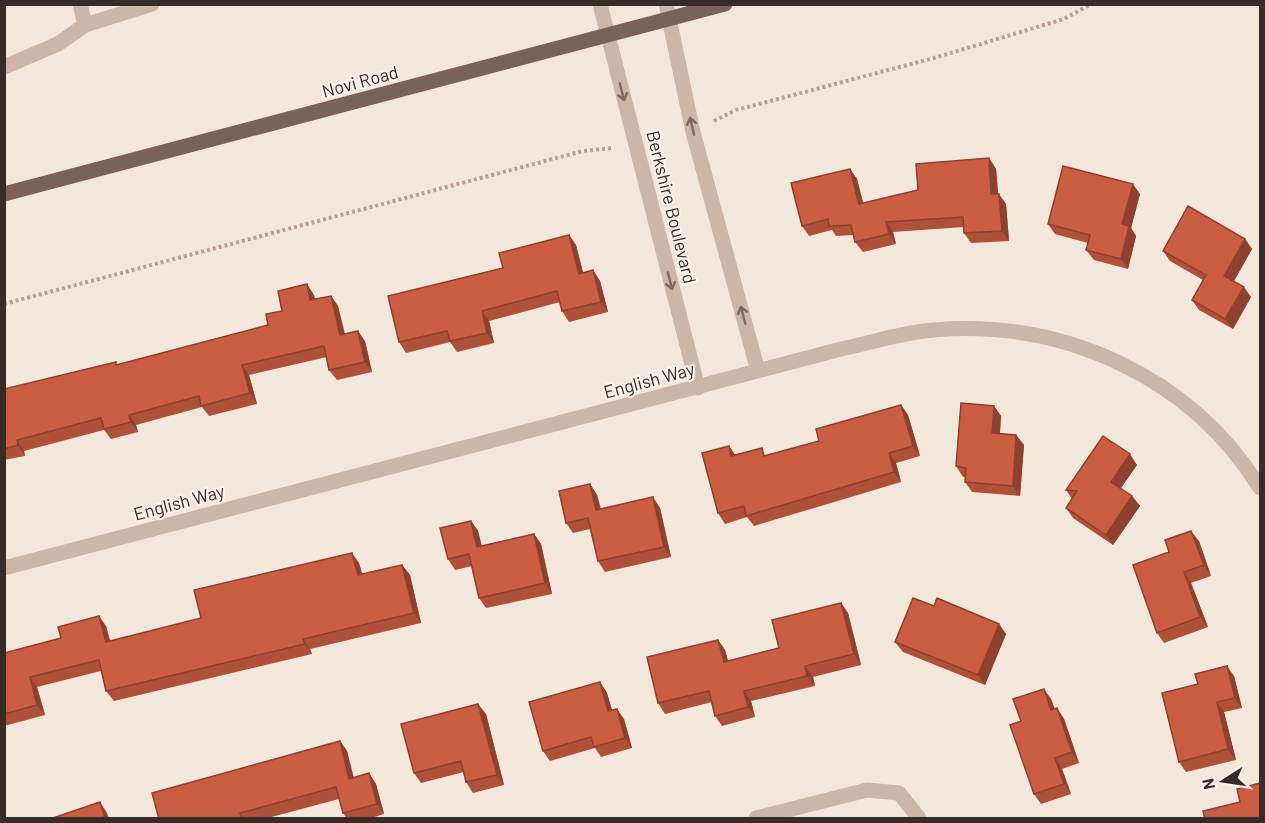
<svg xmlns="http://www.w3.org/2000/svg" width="1265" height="823" viewBox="0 0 1265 823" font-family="Barlow,sans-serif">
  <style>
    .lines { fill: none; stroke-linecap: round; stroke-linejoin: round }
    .path { stroke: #b8a091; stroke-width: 4; stroke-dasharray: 3 3; stroke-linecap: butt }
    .minor { stroke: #ccb6a7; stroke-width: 15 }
    .major { stroke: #7b6258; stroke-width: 15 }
    .wall { fill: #af5039 }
    .shaded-wall { fill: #8e412e }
    .building { fill: #cb5d42; stroke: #8e412e; stroke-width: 1.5 }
    .oneway { stroke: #7b6a61 }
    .labels { text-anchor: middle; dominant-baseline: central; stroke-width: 4.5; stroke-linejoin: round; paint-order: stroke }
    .street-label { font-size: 18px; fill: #382c28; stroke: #faf1e9 }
  </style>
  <rect width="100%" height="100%" fill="#f3e7dc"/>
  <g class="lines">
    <path class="path" d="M 714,121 L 736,110 L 934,58 L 1064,19 L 1091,4
      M 4,304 L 583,151 L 612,148"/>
    <path class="minor" d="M 80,4 L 85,25
      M 600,4 L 698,388
      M 666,4 L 693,132 L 758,371
      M 4,67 L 58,44 L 85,25 L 152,4
      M 4,568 L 845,348 C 874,342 904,332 934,330 C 1064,319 1191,377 1260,488
      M 756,818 L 867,790 L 899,793 L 919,818"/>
    <path class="major" d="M 4,194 L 725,4"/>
  </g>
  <path class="wall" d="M 989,158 L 996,169 L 998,194 L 1006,204 L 1009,241 L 971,243 L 964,233 L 964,227 L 893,232 L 896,244 L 863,252 L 855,242 L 854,235 L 836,236 L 832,230 L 809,236 L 802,226 L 850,169 L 857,179 L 863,203 L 918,190 Z
    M 1140,194 L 1131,228 L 1136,236 L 1128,269 L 1094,260 L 1086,250 L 1088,243 L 1055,234 L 1048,224 Z
    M 569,235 L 576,245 L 583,273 L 593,270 L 600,281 L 608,312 L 569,322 L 562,311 L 560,302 L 489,321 L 494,343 L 457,352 L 450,342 L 406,353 L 399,342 L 503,268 Z
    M 1245,239 L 1252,249 L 1234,281 L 1251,297 L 1233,329 L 1199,310 L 1192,300 L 1203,280 L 1170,261 L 1163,251 Z
    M 314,295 L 315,299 L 331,296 L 338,306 L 345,334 L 365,341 L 372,372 L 337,380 L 329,370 L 327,357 L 249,375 L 257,404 L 209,416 L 202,407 L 136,425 L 138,432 L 111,439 L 104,430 L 24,451 L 25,456 L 4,460 L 4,389 L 117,365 L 268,325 L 282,311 Z
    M 901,405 L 908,415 L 920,456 L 896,463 L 901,482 L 754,526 L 747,517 L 725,524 L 718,513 L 729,446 L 735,455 L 767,455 L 819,441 Z
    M 994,406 L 1001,416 L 1000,434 L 1016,435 L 1024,445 L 1020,496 L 972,492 L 965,482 L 966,477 L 963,477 L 956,466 Z
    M 1137,465 L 1121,488 L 1132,496 L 1140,506 L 1113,545 L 1073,518 L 1066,508 L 1072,499 L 1066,490 Z
    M 590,484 L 597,495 L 601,509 L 660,508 L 671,557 L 605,572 L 598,561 L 590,529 L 573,533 L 566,523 Z
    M 471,521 L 478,531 L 482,546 L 534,534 L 541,544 L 552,594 L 486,608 L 479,598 L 472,566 L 455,570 L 448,559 Z
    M 1199,541 L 1211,576 L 1191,583 L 1208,627 L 1164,643 L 1157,633 Z
    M 359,563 L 362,574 L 402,565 L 410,575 L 421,623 L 310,649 L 312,654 L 114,701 L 106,691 L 101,671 L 37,687 L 45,715 L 4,726 L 4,653 L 106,626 L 110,641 L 201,618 Z
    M 841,603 L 848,613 L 861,665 L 813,677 L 815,686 L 751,701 L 755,717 L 722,726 L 715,716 L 712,702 L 665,714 L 658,703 L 718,640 L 725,650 L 728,661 L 779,648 Z
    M 934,606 L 999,624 L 1006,634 L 985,685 L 903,652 L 895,642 Z
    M 1234,676 L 1242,708 L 1224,712 L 1236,760 L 1186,772 L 1179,762 Z
    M 600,682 L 607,693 L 612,710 L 624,719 L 632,748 L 601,757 L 595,748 L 550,761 L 543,751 Z
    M 1051,699 L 1055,709 L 1057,708 L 1064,719 L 1079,763 L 1062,769 L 1071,794 L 1041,804 L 1034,794 L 1021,721 Z
    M 486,714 L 504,785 L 473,793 L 466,782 L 464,772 L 421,783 L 414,773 Z
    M 340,741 L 347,751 L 354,778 L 369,773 L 376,784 L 384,814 L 368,819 L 347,819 L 343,813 L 339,799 L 264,819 L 159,819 Z"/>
  <path class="shaded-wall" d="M 989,158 L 996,169 L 999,204 L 991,194 Z
    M 850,169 L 857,179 L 866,214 L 859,204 Z
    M 1133,184 L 1140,194 L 1131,228 L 1136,236 L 1128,269 L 1121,259 L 1122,224 Z
    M 999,194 L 1006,204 L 1009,241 L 1002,231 Z
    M 886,222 L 893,232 L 896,244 L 889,234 Z
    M 569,235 L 576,245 L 586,284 L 579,274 Z
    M 1245,239 L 1252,249 L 1231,286 L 1224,276 Z
    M 593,270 L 600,281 L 608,312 L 601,302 Z
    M 307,284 L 314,295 L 317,310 L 310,300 Z
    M 1244,287 L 1251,297 L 1233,329 L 1225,319 Z
    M 331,296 L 338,306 L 347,345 L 340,335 Z
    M 482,311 L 489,321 L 494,343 L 487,333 Z
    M 358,331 L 365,341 L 372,372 L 365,362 Z
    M 242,365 L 249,375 L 257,404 L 250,393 Z
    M 901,405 L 908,415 L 920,456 L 913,446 Z
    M 994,406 L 1001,416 L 999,443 L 992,433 Z
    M 129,415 L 136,425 L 138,432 L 131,422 Z
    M 1016,435 L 1024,445 L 1020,496 L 1013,486 Z
    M 17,440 L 24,451 L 25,456 L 18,445 Z
    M 729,446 L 736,456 L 731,456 Z
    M 889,453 L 896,463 L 901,482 L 894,472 Z
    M 1130,454 L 1137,465 L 1118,492 L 1111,482 Z
    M 590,484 L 597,495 L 603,520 L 596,510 Z
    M 1132,496 L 1140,506 L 1113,545 L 1106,535 Z
    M 653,497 L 660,508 L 671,557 L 664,547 Z
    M 471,521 L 478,531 L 484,557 L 477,547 Z
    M 1191,531 L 1199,541 L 1211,576 L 1204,565 Z
    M 534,534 L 541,544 L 552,594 L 545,583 Z
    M 352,553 L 359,563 L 365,585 L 358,575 Z
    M 402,565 L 410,575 L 421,623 L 414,613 Z
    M 1184,572 L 1191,583 L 1208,627 L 1200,617 Z
    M 841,603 L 848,613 L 861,665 L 854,654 Z
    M 99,616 L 106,626 L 113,652 L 106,642 Z
    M 999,624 L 1006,634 L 985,685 L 978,675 Z
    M 303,639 L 310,649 L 312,654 L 305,644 Z
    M 718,640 L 725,650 L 731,672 L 724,662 Z
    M 805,666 L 813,677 L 815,686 L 807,676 Z
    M 1227,666 L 1234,676 L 1242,708 L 1235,698 Z
    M 30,677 L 37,687 L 45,715 L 37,705 Z
    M 600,682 L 607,693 L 615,721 L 608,711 Z
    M 1044,689 L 1051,699 L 1058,721 L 1051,710 Z
    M 744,691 L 751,701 L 755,717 L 748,707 Z
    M 1217,702 L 1224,712 L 1236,760 L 1228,749 Z
    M 478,704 L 486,714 L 504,785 L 497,775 Z
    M 1057,708 L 1064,719 L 1079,763 L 1072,752 Z
    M 617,709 L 624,719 L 632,748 L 625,738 Z
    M 340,741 L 347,751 L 356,789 L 349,779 Z
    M 1055,758 L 1062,769 L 1071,794 L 1064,784 Z
    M 369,773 L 376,784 L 384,814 L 377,804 Z
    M 100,802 L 107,813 L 109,819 L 105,819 Z"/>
  <path class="building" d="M 989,158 L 991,194 L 999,194 L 1002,231 L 964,233 L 963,217 L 886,222 L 889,234 L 855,242 L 851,225 L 829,226 L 828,219 L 802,226 L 791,183 L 850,169 L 859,204 L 918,190 L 916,164 Z
    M 1063,166 L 1133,184 L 1122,224 L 1129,226 L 1121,259 L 1086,250 L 1090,235 L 1048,224 Z
    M 1188,206 L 1245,239 L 1224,276 L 1244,287 L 1225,319 L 1192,300 L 1206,275 L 1163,251 Z
    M 569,235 L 579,274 L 593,270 L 601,302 L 562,311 L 557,291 L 482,311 L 487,333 L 450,341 L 447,331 L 399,342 L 388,296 L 503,268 L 499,253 Z
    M 307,284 L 310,300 L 331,296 L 340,335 L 358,331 L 365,362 L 329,370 L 324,346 L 242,365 L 250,393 L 201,406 L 199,396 L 129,415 L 131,422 L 104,429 L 101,418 L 17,440 L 18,445 L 4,449 L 4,389 L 116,362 L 116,365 L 268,325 L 266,314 L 282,311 L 278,291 Z
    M 961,403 L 994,406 L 992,433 L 1016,435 L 1013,486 L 965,482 L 966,468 L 956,466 Z
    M 901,405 L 913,446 L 889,453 L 894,472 L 746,516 L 744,506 L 718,513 L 702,453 L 729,446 L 731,456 L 762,448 L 764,456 L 819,441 L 816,429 Z
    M 1103,436 L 1130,454 L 1111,482 L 1132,496 L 1106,535 L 1066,508 L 1077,491 L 1066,490 Z
    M 590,484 L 596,510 L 653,497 L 664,547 L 598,561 L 588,518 L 566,523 L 559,491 Z
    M 471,521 L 477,547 L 534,534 L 545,583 L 479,598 L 469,554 L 448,559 L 440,528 Z
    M 1191,531 L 1204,565 L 1184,572 L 1200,617 L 1157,633 L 1133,565 L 1169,552 L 1165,540 Z
    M 352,553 L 358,575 L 402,565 L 414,613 L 303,639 L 305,644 L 106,691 L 99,660 L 30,677 L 37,705 L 4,714 L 4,653 L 61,638 L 58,627 L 99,616 L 106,642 L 201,618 L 194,590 Z
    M 913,598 L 934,606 L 937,598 L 999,624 L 978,675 L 895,642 Z
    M 841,603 L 854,654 L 805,666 L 807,676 L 744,691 L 748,707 L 715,716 L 709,691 L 658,703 L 647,657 L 718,640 L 724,662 L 779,648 L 772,620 Z
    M 1227,666 L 1235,698 L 1217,702 L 1228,749 L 1179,762 L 1162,693 L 1198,684 L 1195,674 Z
    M 600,682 L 608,711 L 617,709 L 625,738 L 594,747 L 591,737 L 543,751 L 529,702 Z
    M 1044,689 L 1051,710 L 1057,708 L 1072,752 L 1055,758 L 1064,784 L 1034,794 L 1010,725 L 1021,721 L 1013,699 Z
    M 478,704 L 497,775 L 466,782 L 461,761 L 414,773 L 401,724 Z
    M 340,741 L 349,779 L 369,773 L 377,804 L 343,813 L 336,787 L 240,813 L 242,819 L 159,819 L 152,793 Z
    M 1260,783 L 1260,819 L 1205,819 L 1203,811 L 1240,802 L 1237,789 Z
    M 100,802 L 105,819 L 50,819 Z"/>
  <defs><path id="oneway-shaft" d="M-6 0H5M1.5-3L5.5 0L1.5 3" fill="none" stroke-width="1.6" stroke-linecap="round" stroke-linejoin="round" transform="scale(1.5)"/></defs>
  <g class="oneway">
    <use href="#oneway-shaft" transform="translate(622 92) rotate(75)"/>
    <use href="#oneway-shaft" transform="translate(692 126) rotate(-103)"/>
    <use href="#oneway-shaft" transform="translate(670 281) rotate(76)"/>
    <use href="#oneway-shaft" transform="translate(743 315) rotate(-105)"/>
  </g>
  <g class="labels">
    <g class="street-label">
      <text transform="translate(360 81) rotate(-15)">Novi Road</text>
      <text transform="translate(672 207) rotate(76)">Berkshire Boulevard</text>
      <text transform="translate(649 380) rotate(-15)">English Way</text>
      <text transform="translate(179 502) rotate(-15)">English Way</text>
    </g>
  </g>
  <rect width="1265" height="823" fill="none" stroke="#382c28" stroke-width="12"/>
  <g transform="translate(1223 781) rotate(258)" stroke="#faf1e9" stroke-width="4.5" paint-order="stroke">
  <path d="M0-4.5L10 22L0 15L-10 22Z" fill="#382c28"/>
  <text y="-9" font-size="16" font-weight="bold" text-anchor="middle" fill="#382c28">N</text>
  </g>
</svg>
